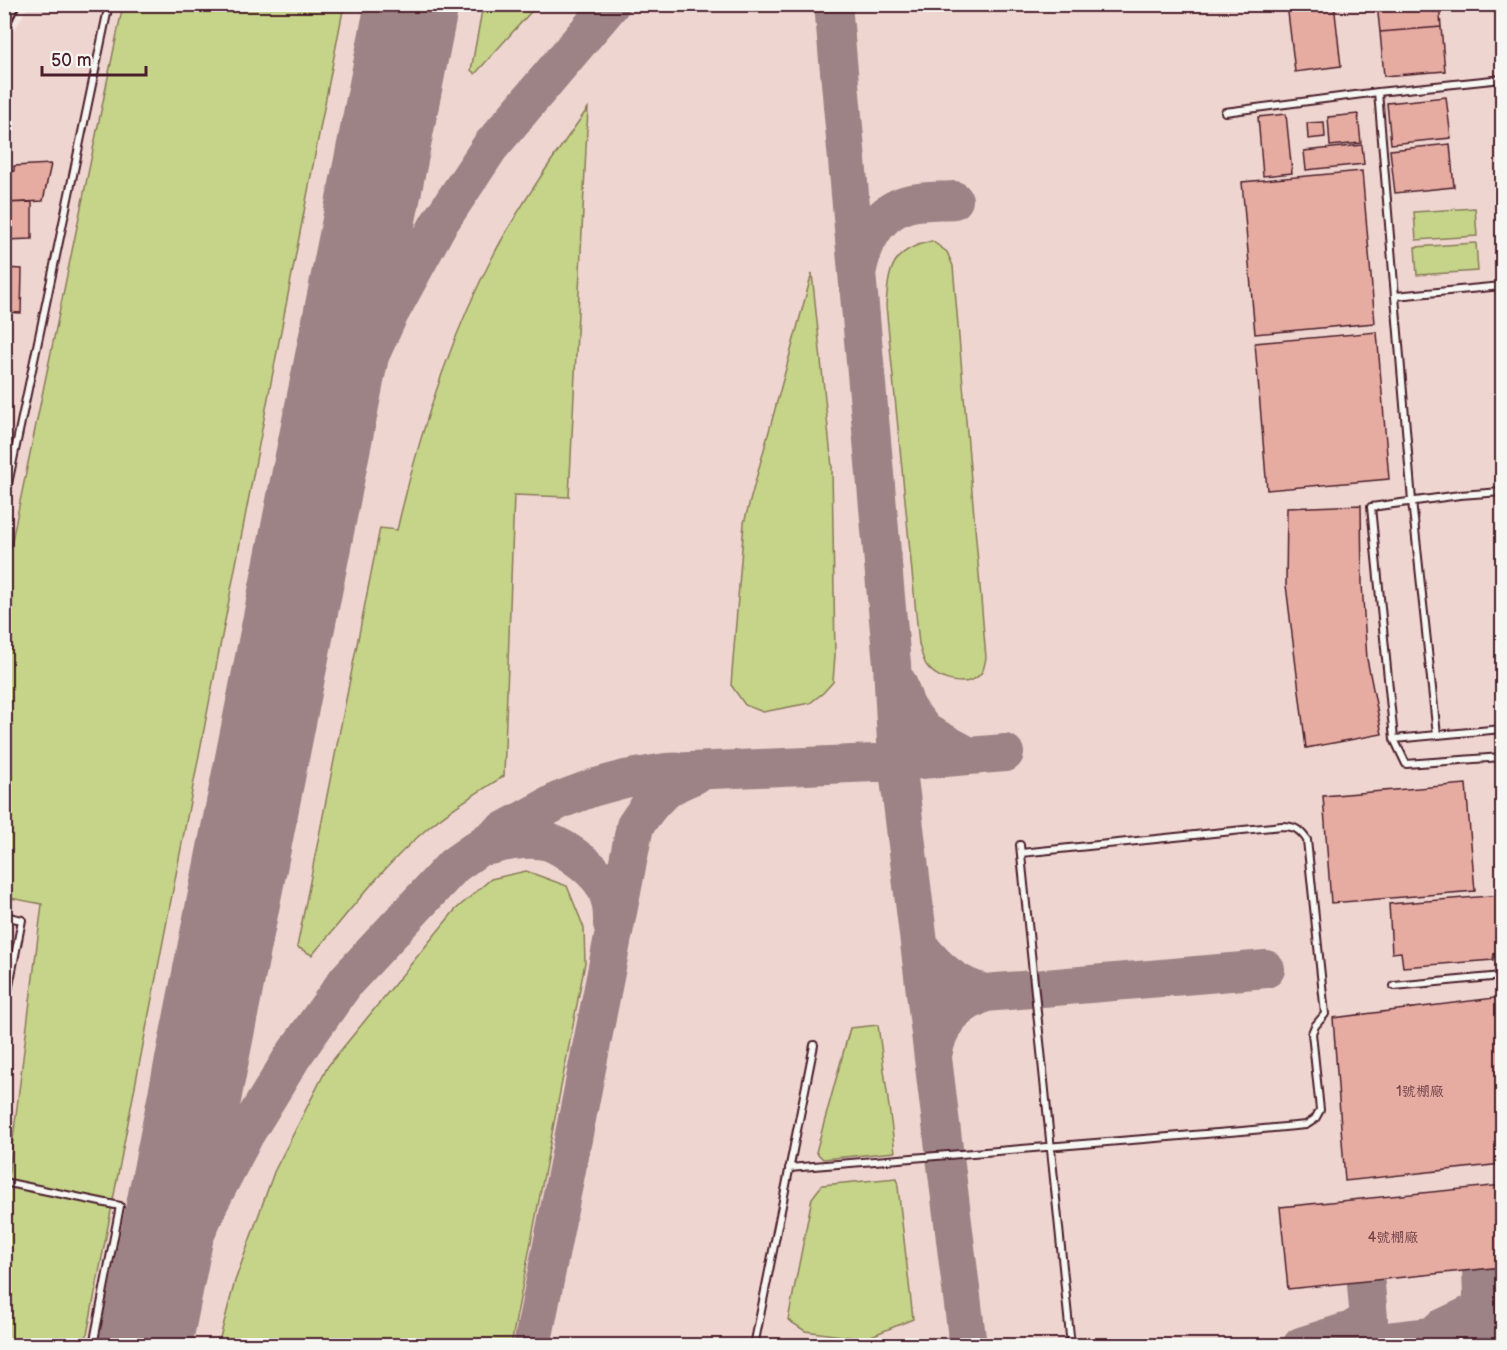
<svg xmlns="http://www.w3.org/2000/svg" width="1507" height="1350" viewBox="0 0 1507 1350" font-family="'Balsamiq Sans','LXGW WenKai TC',sans-serif">
  <style>
    .built { fill: #efd5cf }
    .green { fill: #c5d488; stroke: #887a5a; stroke-width: 1.5 }
    .lines { fill: none; stroke-linecap: round; stroke-linejoin: round }
    .taxiway { stroke: #9e8386; stroke-width: 38 }
    .runway { stroke: #9e8386; stroke-width: 93 }
    .building { fill: #e6aca2; stroke: #4a1f2b; stroke-width: 1.5 }
    .lane-casing { stroke: #4a1f2b; stroke-width: 10 }
    .secondary-casing { stroke: #4a1f2b; stroke-width: 21 }
    .lane { stroke: #f6f6f2; stroke-width: 6 }
    .secondary { stroke: #f6f6f2; stroke-width: 16 }
    .labels { text-anchor: middle; dominant-baseline: central; stroke-width: 4.5; stroke-linejoin: round; paint-order: stroke }
    .number-label { font-size: 14px; fill: #714249 }
  </style>
  <rect width="100%" height="100%" fill="#f3e7e2"/>
  <filter id="ink" filterUnits="userSpaceOnUse"><feTurbulence type="fractalNoise" baseFrequency=".0167" numOctaves="2"/><feDisplacementMap in="SourceGraphic" scale="12" xChannelSelector="R" yChannelSelector="G"/><feConvolveMatrix kernelMatrix="1 2 1 2 8 2 1 2 1" color-interpolation-filters="sRGB"/></filter>
  <g filter="url(#ink)">
    <path class="built" d="M 29,5 L 1502,5 L 1502,1345 L 5,1346 L 4,47 Z"/>
    <path class="green" d="M 123,5 L 344,5 L 85,1345 L 5,1345 L 4,1185 L 8,1180 L 42,904 L 5,897 L 5,574 Z
      M 483,5 L 537,5 L 475,74 L 471,70 Z
      M 588,108 L 569,497 L 514,495 L 504,776 C 475,794 445,812 420,835 C 380,870 347,915 312,955 L 297,947 L 380,528 L 397,530 C 419,435 448,341 494,254 C 521,203 555,155 588,108 Z
      M 1475,208 L 1477,236 L 1416,240 L 1414,212 Z
      M 932,241 L 947,252 L 953,266 L 986,658 C 985,662 984,669 982,672 C 969,690 938,681 927,666 C 923,661 921,651 919,644 L 886,305 C 889,268 891,250 932,241 Z
      M 1476,243 L 1478,271 L 1417,275 L 1415,247 Z
      M 812,273 L 832,467 L 835,655 L 833,682 L 823,693 L 810,703 L 763,712 L 745,705 L 731,685 L 744,523 Z
      M 526,871 L 567,886 L 584,928 L 585,963 L 511,1345 L 218,1345 L 235,1281 L 274,1172 L 328,1066 L 455,910 L 491,879 Z
      M 878,1025 L 895,1152 L 823,1159 L 816,1152 L 850,1028 Z
      M 897,1178 L 913,1319 L 864,1339 L 805,1331 L 788,1320 L 812,1198 L 822,1185 Z"/>
    <g class="lines">
      <path class="taxiway" d="M 833,4 L 892,664 L 897,762 L 968,1346
        M 858,269 C 864,241 877,213 907,204 C 921,200 940,201 954,200
        M 313,504 L 351,397 L 388,317 L 438,225 L 490,147 L 611,4
        M 898,683 L 907,709 L 925,732 L 969,756
        M 490,846 C 509,841 530,837 549,842 C 557,845 567,851 574,856 C 600,874 613,890 612,924
        M 920,947 C 938,970 957,986 985,993 C 953,1007 940,1021 933,1055
        M 985,993 L 1266,969
        M 1440,1329 L 1480,1310 L 1482,1297 L 1481,1269
        M 153,1346 L 180,1271 L 210,1202 L 246,1133 L 293,1056 L 347,980 L 454,865 L 501,832 L 560,800 L 592,788 L 625,779 L 666,772 L 897,762 L 1005,753
        M 532,1346 L 635,826 C 652,800 664,786 695,775
        M 1301,1346 L 1352,1330 L 1369,1319 L 1366,1285
        M 1343,1346 L 1502,1328"/>
      <path class="runway" d="M 145,1346 L 412,4"/>
    </g>
    <path class="building" d="M 1287,4 L 1334,4 L 1341,66 L 1295,72 Z
      M 1377,4 L 1439,4 L 1441,27 L 1380,32 Z
      M 1441,27 L 1445,71 L 1384,76 L 1380,32 Z
      M 1446,97 L 1451,138 L 1391,144 L 1387,103 Z
      M 1286,114 L 1292,173 L 1263,176 L 1258,117 Z
      M 1358,114 L 1361,143 L 1330,146 L 1328,117 Z
      M 1324,122 L 1325,137 L 1308,139 L 1307,123 Z
      M 1450,144 L 1454,187 L 1395,193 L 1390,150 Z
      M 1362,145 L 1364,164 L 1306,170 L 1304,151 Z
      M 51,164 L 43,201 L 4,203 L 4,173 L 14,171 L 14,166 Z
      M 1362,171 L 1375,323 L 1255,334 L 1242,182 Z
      M 32,202 L 32,239 L 5,240 L 4,203 Z
      M 4,268 L 22,269 L 21,313 L 4,312 Z
      M 1377,332 L 1389,479 L 1267,490 L 1255,343 Z
      M 1361,505 L 1362,584 L 1367,659 L 1382,734 L 1306,748 L 1286,585 L 1287,508 Z
      M 1466,784 L 1475,891 L 1331,903 L 1323,796 Z
      M 1502,895 L 1502,954 L 1494,954 L 1493,960 L 1403,967 L 1401,952 L 1392,953 L 1389,904 Z
      M 1502,997 L 1502,1164 L 1345,1181 L 1333,1018 Z
      M 1502,1185 L 1502,1267 L 1288,1289 L 1280,1207 Z"/>
    <g class="lines">
      <g class="lane-casing">
        <path id="lane" d="M 1225,112 L 1378,92
          M 1395,296 L 1502,286
          M 1502,492 L 1460,495 L 1371,507 L 1394,739 L 1502,729
          M 4,503 L 109,4
          M 1437,735 L 1412,501 L 1378,92 L 1502,79
          M 1394,739 L 1406,764 L 1502,757
          M 1020,845 L 1071,1346
          M 4,916 L 22,920 L 4,1011
          M 1394,986 L 1502,976
          M 789,1168 L 1242,1131 L 1306,1125 L 1315,1119 L 1320,1110 L 1312,1033 L 1315,1026 L 1325,1014 L 1307,840 C 1300,830 1295,826 1282,826 L 1021,853
          M 4,1182 L 120,1206 L 93,1346
          M 754,1346 L 814,1045"/>
      </g>
      <g class="secondary-casing">
        <path id="secondary" d="M 4,16 L 10,4"/>
      </g>
      <use href="#lane" class="lane"/>
      <use href="#secondary" class="secondary"/>
    </g>
  </g>
  <g class="labels">
    <g class="number-label">
      <text x="1420" y="1091">1號棚廠</text>
      <text x="1393" y="1237">4號棚廠</text>
    </g>
  </g>
  <rect width="1507" height="1350" fill="none" stroke="#f6f6f2" stroke-width="24"/>
  <rect x="12" y="12" width="1483" height="1326" fill="none" stroke="#4a1f2b" stroke-width="2" filter="url(#ink)"/>
  <path d="M42 66v9h104v-9" fill="none" stroke="#4a1f2b" stroke-width="3"/>
  <text x="51" y="66" font-size="18" fill="#4a1f2b" stroke="#f6f6f2" stroke-width="4.5" paint-order="stroke">50 m</text>
</svg>
